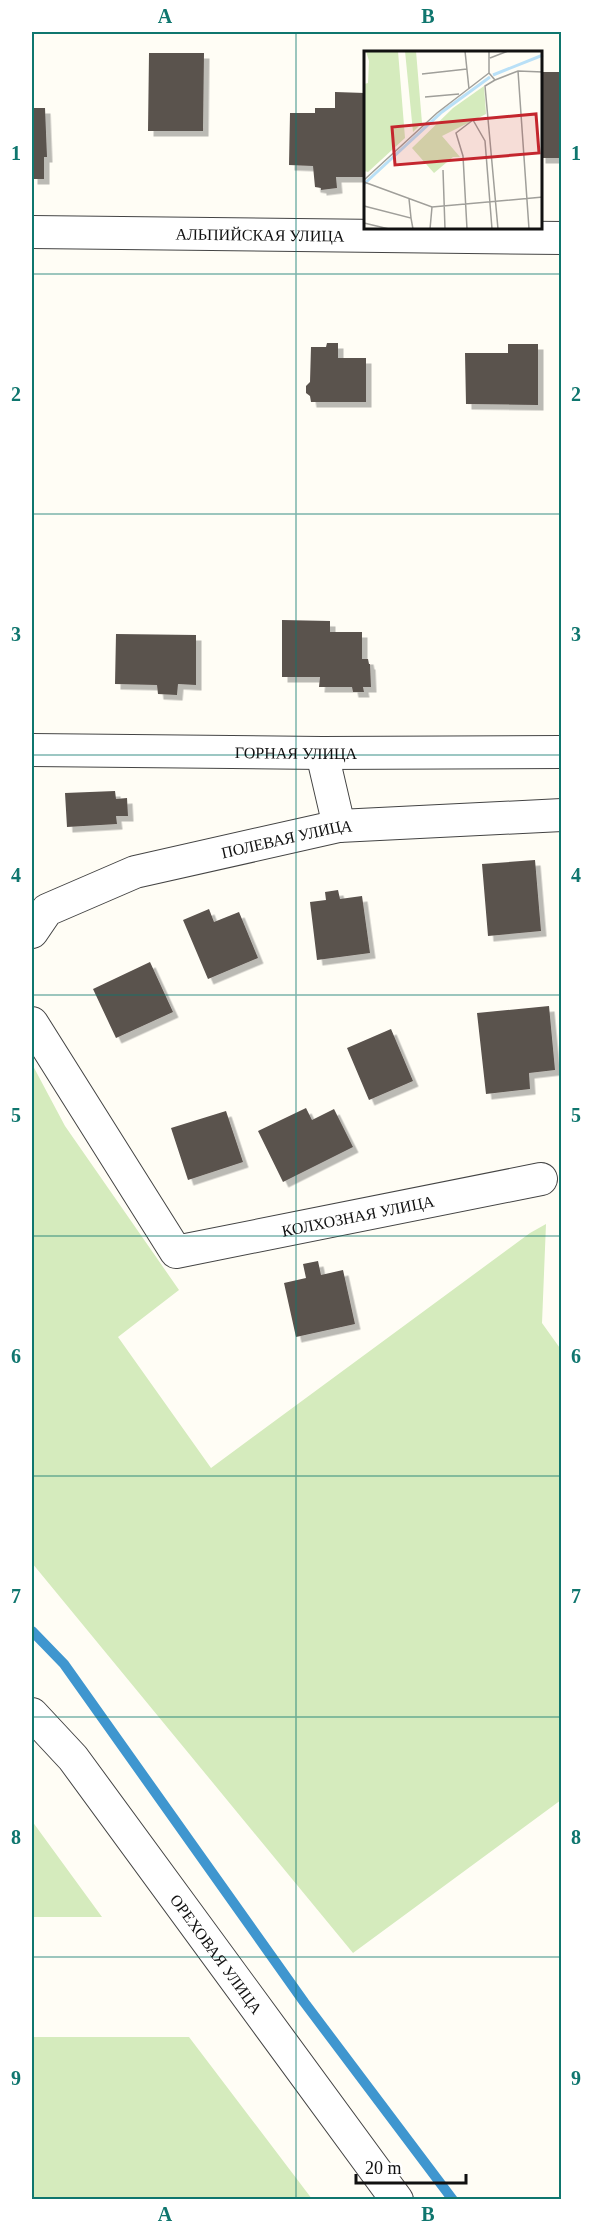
<svg xmlns="http://www.w3.org/2000/svg" width="593" height="2231" viewBox="0 0 593 2231" font-family="Georgia,serif">
  <style>
    .grass { fill: #d5ebbd }
    .lines { fill: none; stroke-linecap: round; stroke-linejoin: round }
    .stream { stroke: #3f96cf; stroke-width: 10 }
    .building { fill: #5a524d; filter: url(#shadow) }
    .street-casing { stroke: #444; stroke-width: 34 }
    .street { stroke: #fff; stroke-width: 32 }
    .grid { fill: none; stroke: #0f766e; stroke-width: 1.5; stroke-opacity: 0.55 }
    .labels { text-anchor: middle; dominant-baseline: central; stroke-width: 6; stroke-linejoin: round; paint-order: stroke }
    .street-label { font-size: 16px; fill: #111; stroke: #fff }
    .inset-river { fill: none; stroke: #b9e0f7; stroke-width: 3 }
    .inset-road { fill: none; stroke: #a09f9a; stroke-width: 1.5 }
    .view { fill: #c4262e; fill-opacity: 0.15; stroke: #c4262e; stroke-width: 3 }
    .inset-edge { fill: none; stroke: #111; stroke-width: 3 }
    .neatline { fill: none; stroke: #0f766e; stroke-width: 2 }
    .grid-label { font-size: 20px; text-anchor: middle; font-weight: bold; fill: #0f766e }
  </style>
  <defs>
    <filter id="shadow"><feDropShadow dx="5.5" dy="5.5" stdDeviation="0" flood-color="#0004"/></filter>
  </defs>
  <rect width="100%" height="100%" fill="#fffdf5"/>
  <path class="grass" d="M 32,1064 L 65,1126 L 179,1290 L 118,1337 L 211,1468 L 530,1233 L 546,1224 L 542,1323 L 562,1351 L 561,1800 L 353,1953 L 32,1563 Z
    M 32,1821 L 102,1917 L 32,1917 Z
    M 32,2037 L 189,2037 L 312,2199 L 32,2199 Z"/>
  <g class="lines">
    <path class="stream" d="M 32,1631 L 64,1664 L 304,2002 L 453,2200"/>
  </g>
  <path class="building" d="M 149,53 L 204,53 L 203,131 L 148,131 Z
    M 540,72 L 562,72 L 562,158 L 540,158 Z
    M 335,92 L 365,93 L 364,177 L 336,177 L 337,188 L 321,190 L 321,188 L 315,187 L 313,166 L 289,165 L 290,113 L 315,113 L 315,108 L 335,108 Z
    M 32,108 L 45,108 L 47,157 L 44,157 L 44,179 L 32,179 Z
    M 327,343 L 338,343 L 338,358 L 366,358 L 366,402 L 311,402 L 310,396 L 306,393 L 306,386 L 310,382 L 311,347 L 326,347 Z
    M 508,344 L 538,344 L 538,405 L 466,404 L 465,353 L 508,353 Z
    M 282,620 L 330,621 L 330,632 L 362,632 L 362,659 L 368,659 L 369,664 L 370,664 L 371,687 L 363,687 L 364,692 L 353,692 L 352,687 L 319,687 L 320,677 L 282,677 Z
    M 116,634 L 196,635 L 196,685 L 178,684 L 177,695 L 158,694 L 157,685 L 115,684 Z
    M 115,791 L 116,799 L 127,798 L 128,816 L 116,816 L 117,824 L 67,827 L 65,793 Z
    M 535,860 L 541,931 L 488,936 L 482,864 Z
    M 338,890 L 340,899 L 362,896 L 370,953 L 317,960 L 310,902 L 326,900 L 325,892 Z
    M 209,909 L 214,922 L 239,912 L 258,958 L 208,979 L 183,920 Z
    M 150,962 L 173,1012 L 116,1038 L 93,989 Z
    M 549,1006 L 555,1070 L 529,1073 L 530,1089 L 486,1094 L 477,1013 Z
    M 391,1029 L 413,1081 L 369,1100 L 347,1048 Z
    M 306,1108 L 312,1120 L 334,1109 L 353,1147 L 283,1182 L 258,1131 Z
    M 226,1111 L 243,1162 L 188,1180 L 171,1128 Z
    M 318,1261 L 321,1275 L 343,1270 L 355,1324 L 296,1337 L 284,1283 L 306,1278 L 303,1264 Z"/>
  <g class="lines">
    <g class="street-casing">
      <g id="street">
        <path id="s1" d="M 32,232 L 562,238"/>
        <path id="s2" d="M 32,750 L 322,753 L 562,752"/>
        <path d="M 322,753 L 339,826"/>
        <path id="s3" d="M 32,932 L 47,910 L 135,872 L 339,826 L 562,815"/>
        <path id="s4" d="M 32,1023 L 176,1252 L 541,1179"/>
        <path id="s5" d="M 32,1714 L 73,1758 L 397,2200"/>
      </g>
    </g>
    <use href="#street" class="street"/>
  </g>
  <path class="grid" d="M 296,32 L 296,2200M 32,274 L 562,274M 32,514 L 562,514M 32,755 L 562,755M 32,995 L 562,995M 32,1236 L 562,1236M 32,1476 L 562,1476M 32,1717 L 562,1717M 32,1957 L 562,1957"/>
  <g class="labels">
    <g class="street-label">
      <text stroke="none"><textPath href="#s1" startOffset="228">АЛЬПИЙСКАЯ УЛИЦА</textPath></text>
      <text stroke="none"><textPath href="#s2" startOffset="264">ГОРНАЯ УЛИЦА</textPath></text>
      <text stroke="none"><textPath href="#s3" startOffset="278">ПОЛЕВАЯ УЛИЦА</textPath></text>
      <text stroke="none"><textPath href="#s4" startOffset="456">КОЛХОЗНАЯ УЛИЦА</textPath></text>
      <text stroke="none"><textPath href="#s5" startOffset="303">ОРЕХОВАЯ УЛИЦА</textPath></text>
    </g>
  </g>
  <g transform="translate(364 51)">
    <rect width="178" height="178" fill="#fffdf5"/>
    <path d="M 2,0 L 34,0 L 41,87 L 4,121 L 0,120 L 0,33 L 4,32 L 5,10 ZM 41,0 L 52,0 L 58,72 L 49,81 ZM 120,35 L 122,63 L 78,85 L 96,106 L 89,106 L 70,122 L 48,97 L 89,57 Z" fill="#d5ebbd"/>
    <path class="inset-river" d="M 129,24 L 179,4M 0,133 L 78,61 L 126,26"/>
    <path class="inset-road" d="M 101,0 L 105,38M 126,7 L 144,0M 154,20 L 165,178M 125,22 L 131,29 L 154,20 L 179,21M 58,23 L 103,18M 131,29 L 121,35 L 134,178M 61,46 L 95,43M 79,119 L 81,178M 0,129 L 73,62 L 125,22 L 125,0M 0,131 L 68,156 L 179,146M 45,148 L 47,167M 0,155 L 47,167 L 49,178M 0,172 L 25,178M 66,178 L 68,156M 103,178 L 99,105 L 92,82 L 109,69 L 121,90 L 128,178"/>
    <path class="view" d="M 172,63 L 175,102 L 31,114 L 28,76 Z"/>
    <rect width="178" height="178" class="inset-edge"/>
  </g>
  <rect width="593" height="2231" fill="none" stroke="#ffffff" stroke-width="66"/>
  <path d="M356 2174v9h110v-9" fill="none" stroke="#111111" stroke-width="3"/>
  <text x="365" y="2174" font-size="18" fill="#111111" stroke="#ffffff" stroke-width="4.5" paint-order="stroke">20 m</text>
  <rect x="33" y="33" width="527" height="2165" class="neatline"/>
  <g class="grid-label">
    <text x="165" y="23">A</text>
    <text x="428" y="23">B</text>
    <text x="16" y="160">1</text>
    <text x="576" y="160">1</text>
    <text x="16" y="401">2</text>
    <text x="576" y="401">2</text>
    <text x="16" y="641">3</text>
    <text x="576" y="641">3</text>
    <text x="16" y="882">4</text>
    <text x="576" y="882">4</text>
    <text x="16" y="1122">5</text>
    <text x="576" y="1122">5</text>
    <text x="16" y="1363">6</text>
    <text x="576" y="1363">6</text>
    <text x="16" y="1603">7</text>
    <text x="576" y="1603">7</text>
    <text x="16" y="1844">8</text>
    <text x="576" y="1844">8</text>
    <text x="16" y="2085">9</text>
    <text x="576" y="2085">9</text>
    <text x="165" y="2221">A</text>
    <text x="428" y="2221">B</text>
  </g>
</svg>
